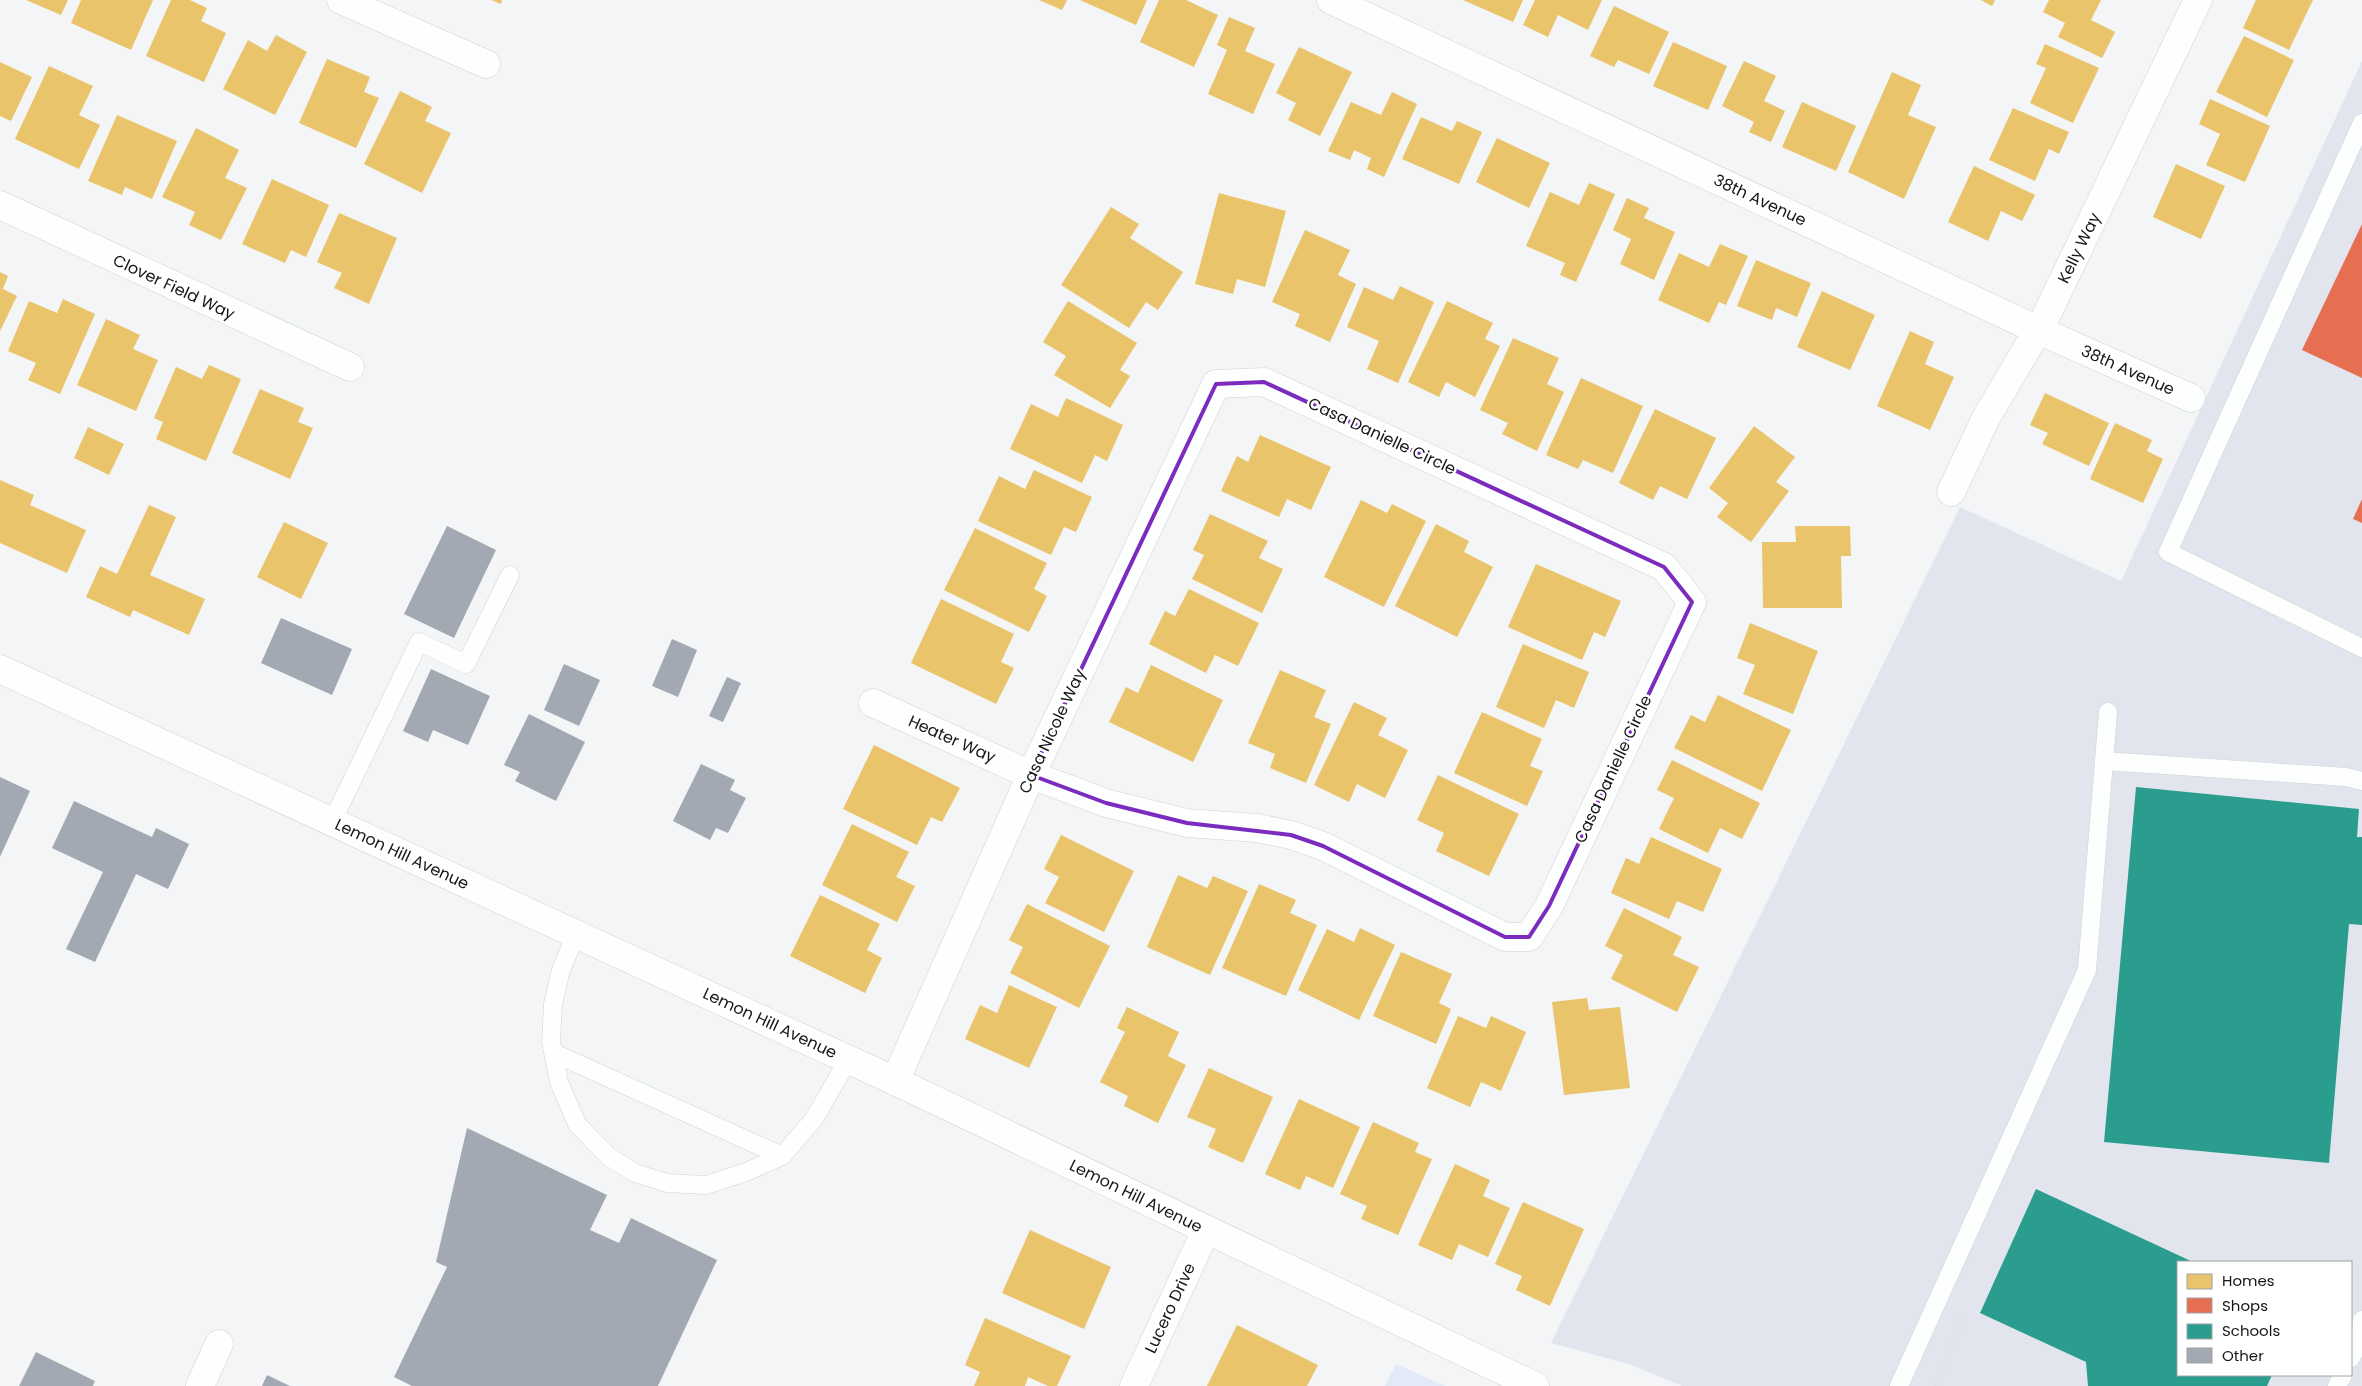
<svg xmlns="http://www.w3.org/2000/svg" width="2362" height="1386" viewBox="0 0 2362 1386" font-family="Poppins,sans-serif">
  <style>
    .built { fill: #e2e5ed; fill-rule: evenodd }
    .green { fill: #e2e9f7 }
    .homes { fill: #e9c46a }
    .shops { fill: #e76f51 }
    .schools { fill: #2a9d8f }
    .building { fill: #a3a9b3 }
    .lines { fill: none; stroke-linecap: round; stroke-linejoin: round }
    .service-casing { stroke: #d0d2d4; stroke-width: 19 }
    .minor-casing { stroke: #d0d2d4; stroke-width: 29 }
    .tertiary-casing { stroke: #d0d2d4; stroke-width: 29 }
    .path { stroke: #dedede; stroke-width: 3; stroke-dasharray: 1 4; stroke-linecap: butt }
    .service { stroke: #fdfefe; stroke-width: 18 }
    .minor { stroke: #fdfefe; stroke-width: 28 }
    .tertiary { stroke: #fdfefe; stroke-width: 28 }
    .marked { fill: none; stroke: #7b2cbf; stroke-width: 4; stroke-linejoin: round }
    .labels { text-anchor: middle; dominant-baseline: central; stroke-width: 5; stroke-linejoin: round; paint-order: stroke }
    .street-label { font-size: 16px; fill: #151618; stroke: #fff }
  </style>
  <rect width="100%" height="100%" fill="#f3f5f7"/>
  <path class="built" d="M 2362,61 L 2362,1386 L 1682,1386 L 1629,1364 L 1551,1343 L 1960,507 L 2121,581 ZM 2178,1262 L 2351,1262 L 2351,1375 L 2178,1375 Z"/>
  <path class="green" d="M 1396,1364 L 1445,1386 L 1385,1386 Z"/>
  <path class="homes" d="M 26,0 L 68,0 L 61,15 Z
    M 81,0 L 153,0 L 131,50 L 71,23 Z
    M 171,0 L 190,0 L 207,8 L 201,21 L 226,33 L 204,82 L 146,56 Z
    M 491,0 L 502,0 L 501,4 Z
    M 1039,0 L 1067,0 L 1062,10 Z
    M 1080,0 L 1147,0 L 1136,25 Z
    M 1159,0 L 1186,0 L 1218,15 L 1194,67 L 1140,42 Z
    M 1463,0 L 1523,0 L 1513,22 Z
    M 1535,0 L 1602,0 L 1588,30 L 1558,15 L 1548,37 L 1523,25 Z
    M 1981,0 L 1995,0 L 1992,6 Z
    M 2049,0 L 2101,0 L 2091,20 L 2115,32 L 2102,58 L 2058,37 L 2065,23 L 2043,12 Z
    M 2256,0 L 2313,0 L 2289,50 L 2243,28 Z
    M 1614,6 L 1669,32 L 1649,74 L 1618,60 L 1614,67 L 1590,56 Z
    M 1229,17 L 1255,28 L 1245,51 L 1275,64 L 1253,114 L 1208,94 L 1227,50 L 1217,45 Z
    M 276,35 L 307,52 L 275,115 L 223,89 L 248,40 L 267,51 Z
    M 2244,36 L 2294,60 L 2267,117 L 2216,92 Z
    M 1673,42 L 1727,66 L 1708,110 L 1653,86 Z
    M 2045,44 L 2099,68 L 2073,123 L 2030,103 L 2046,68 L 2036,64 Z
    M 1299,47 L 1352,72 L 1320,136 L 1288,120 L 1296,103 L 1276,93 Z
    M 327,59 L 370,77 L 364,92 L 379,98 L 356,148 L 299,123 Z
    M 1744,61 L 1776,76 L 1764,101 L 1785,111 L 1771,142 L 1749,132 L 1754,122 L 1722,106 Z
    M 0,62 L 32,77 L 11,121 L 0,116 Z
    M 49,66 L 93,86 L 79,115 L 100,125 L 79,169 L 15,139 Z
    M 1892,72 L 1921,85 L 1908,115 L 1936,127 L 1904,199 L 1848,172 Z
    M 400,91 L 432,107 L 425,121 L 451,133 L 422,193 L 364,164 Z
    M 1392,92 L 1417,104 L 1384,177 L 1367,169 L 1371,158 L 1354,150 L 1350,160 L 1328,151 L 1351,102 L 1381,115 Z
    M 2210,99 L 2270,126 L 2245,182 L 2206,165 L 2220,134 L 2199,124 Z
    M 1802,102 L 1856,126 L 1836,171 L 1782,147 Z
    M 2013,108 L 2069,132 L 2059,154 L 2049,149 L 2035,181 L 1989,160 Z
    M 117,115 L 177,141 L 152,199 L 125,187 L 122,195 L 88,181 Z
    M 1421,117 L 1452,131 L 1457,121 L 1482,132 L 1459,184 L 1402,159 Z
    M 196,128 L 239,150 L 225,178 L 247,188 L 221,240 L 189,225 L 195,212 L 162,197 Z
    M 1497,138 L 1550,163 L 1529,208 L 1476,182 Z
    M 2176,164 L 2225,186 L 2201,239 L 2153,217 Z
    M 1974,166 L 2035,195 L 2022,221 L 2001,211 L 1988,241 L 1948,222 Z
    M 272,179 L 329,205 L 306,257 L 291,250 L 285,263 L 242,244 Z
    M 1589,183 L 1615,194 L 1576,282 L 1560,275 L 1565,263 L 1526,246 L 1550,192 L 1579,205 Z
    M 1219,193 L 1286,211 L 1265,287 L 1237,279 L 1233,294 L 1195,284 Z
    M 1627,198 L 1649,208 L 1644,218 L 1675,232 L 1654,280 L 1620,264 L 1631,239 L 1613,230 Z
    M 1111,207 L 1139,224 L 1130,238 L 1183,272 L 1158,310 L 1146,302 L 1129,328 L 1061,285 Z
    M 339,213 L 397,238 L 369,304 L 334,288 L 342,273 L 317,262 Z
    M 1305,230 L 1350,250 L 1338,275 L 1356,284 L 1330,342 L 1295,326 L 1300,314 L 1272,302 Z
    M 1720,244 L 1748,256 L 1726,305 L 1719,302 L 1709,323 L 1658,300 L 1679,253 L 1709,267 Z
    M 1756,260 L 1811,283 L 1797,317 L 1776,308 L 1772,320 L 1737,306 Z
    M 0,272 L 8,276 L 3,289 L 17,296 L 0,331 Z
    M 1400,286 L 1434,302 L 1398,383 L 1367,369 L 1379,341 L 1347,327 L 1364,287 L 1393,300 Z
    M 1822,291 L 1875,315 L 1850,370 L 1797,347 Z
    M 63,299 L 95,314 L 60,394 L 28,380 L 36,363 L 8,351 L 29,301 L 57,313 Z
    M 1068,301 L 1137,343 L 1120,370 L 1130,376 L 1110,408 L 1054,375 L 1066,356 L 1043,342 Z
    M 1447,301 L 1493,323 L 1485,339 L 1500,346 L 1475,397 L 1446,382 L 1439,397 L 1408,382 Z
    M 106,319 L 140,335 L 133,349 L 158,360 L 136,411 L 77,385 Z
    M 1910,331 L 1934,342 L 1925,364 L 1954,377 L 1930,430 L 1877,406 Z
    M 1513,338 L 1559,358 L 1547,384 L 1564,392 L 1537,451 L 1502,434 L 1508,423 L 1480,410 Z
    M 209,365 L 241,379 L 206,461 L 156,439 L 163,422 L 154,418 L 176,367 L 202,379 Z
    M 1581,378 L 1643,406 L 1613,473 L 1583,460 L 1578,469 L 1546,455 Z
    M 260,389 L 304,408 L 298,422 L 313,428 L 290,479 L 232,453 Z
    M 2045,393 L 2109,423 L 2089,466 L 2042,444 L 2048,433 L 2030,425 Z
    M 1066,398 L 1123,425 L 1107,461 L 1095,455 L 1082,483 L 1010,449 L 1031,404 L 1058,417 Z
    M 1655,409 L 1716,438 L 1687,499 L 1660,486 L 1653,500 L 1619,483 Z
    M 2115,423 L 2152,440 L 2147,451 L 2163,459 L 2143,503 L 2090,479 Z
    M 1754,426 L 1795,457 L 1776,482 L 1789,491 L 1751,542 L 1717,517 L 1728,503 L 1709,488 Z
    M 88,427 L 124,444 L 109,475 L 74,458 Z
    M 1260,435 L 1331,467 L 1311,510 L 1287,499 L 1279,517 L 1221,491 L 1237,456 L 1248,462 Z
    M 1034,470 L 1092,497 L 1076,532 L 1064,527 L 1051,555 L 978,521 L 999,476 L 1025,489 Z
    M 0,480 L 34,495 L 30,505 L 86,530 L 67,573 L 0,543 Z
    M 1361,500 L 1387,513 L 1392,504 L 1426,521 L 1384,607 L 1324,577 Z
    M 149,505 L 176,517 L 150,575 L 205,599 L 189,635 L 133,610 L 130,617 L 86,597 L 100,566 L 117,574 Z
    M 1210,514 L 1268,541 L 1259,558 L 1283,569 L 1262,613 L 1192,579 L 1204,555 L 1193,550 Z
    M 284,522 L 328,543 L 301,599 L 257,577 Z
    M 1436,524 L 1469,541 L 1464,552 L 1493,567 L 1457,637 L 1395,606 Z
    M 1795,526 L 1850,526 L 1851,556 L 1841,556 L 1842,608 L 1763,608 L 1762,542 L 1796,542 Z
    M 975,528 L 1047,563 L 1034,589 L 1047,596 L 1029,632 L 944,590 Z
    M 1536,564 L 1621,601 L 1605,637 L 1594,632 L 1582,660 L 1508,627 Z
    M 1189,589 L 1259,623 L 1238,666 L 1215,655 L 1206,673 L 1149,644 L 1165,611 L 1175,616 Z
    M 941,599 L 1014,634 L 1001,662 L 1014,668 L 996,704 L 911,663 Z
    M 1750,623 L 1818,651 L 1793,714 L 1743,694 L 1755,665 L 1737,658 Z
    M 1523,644 L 1589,672 L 1574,708 L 1556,700 L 1544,728 L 1496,707 Z
    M 1151,665 L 1223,700 L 1193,762 L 1109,722 L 1126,687 L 1138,693 Z
    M 1280,670 L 1326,690 L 1314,717 L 1331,724 L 1306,783 L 1270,768 L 1275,754 L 1248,743 Z
    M 1718,695 L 1791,730 L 1762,791 L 1674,748 L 1691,715 L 1705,722 Z
    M 1354,702 L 1387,718 L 1378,735 L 1408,750 L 1385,798 L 1357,784 L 1349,802 L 1314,785 Z
    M 1482,712 L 1542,739 L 1530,766 L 1543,771 L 1527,806 L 1454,773 Z
    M 874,745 L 960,788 L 942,822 L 931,817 L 917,845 L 843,809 Z
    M 1672,760 L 1760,803 L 1742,839 L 1720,828 L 1708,853 L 1659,829 L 1674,798 L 1657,790 Z
    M 1438,775 L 1519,814 L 1489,876 L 1436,851 L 1444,833 L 1417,820 Z
    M 852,824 L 909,852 L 896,877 L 915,886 L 897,922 L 822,885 Z
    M 1061,835 L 1134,871 L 1104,932 L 1045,903 L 1059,877 L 1044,869 Z
    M 1651,837 L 1722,869 L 1703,912 L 1677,901 L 1669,919 L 1611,893 L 1626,858 L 1639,864 Z
    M 1178,875 L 1207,888 L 1213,876 L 1248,891 L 1210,975 L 1147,947 Z
    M 1259,884 L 1296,900 L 1290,913 L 1317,925 L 1286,996 L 1222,968 Z
    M 820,895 L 880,924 L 867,950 L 882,958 L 865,993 L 790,956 Z
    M 1027,904 L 1110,946 L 1079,1008 L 1010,973 L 1023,947 L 1009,940 Z
    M 1624,908 L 1682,937 L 1673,955 L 1699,967 L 1677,1012 L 1611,979 L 1623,955 L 1605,946 Z
    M 1360,928 L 1395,945 L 1359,1020 L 1298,990 L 1327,929 L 1354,942 Z
    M 1401,952 L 1452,974 L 1439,1003 L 1451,1009 L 1436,1044 L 1373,1016 Z
    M 1009,985 L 1057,1007 L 1029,1068 L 965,1039 L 980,1005 L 997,1013 Z
    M 1587,998 L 1589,1010 L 1620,1007 L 1630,1088 L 1564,1095 L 1552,1002 Z
    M 1127,1007 L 1179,1032 L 1168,1056 L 1186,1065 L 1158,1123 L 1124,1106 L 1128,1096 L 1100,1082 L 1125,1032 L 1117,1028 Z
    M 1458,1016 L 1486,1028 L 1491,1016 L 1526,1032 L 1501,1091 L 1481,1082 L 1470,1107 L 1427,1088 Z
    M 1209,1068 L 1273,1097 L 1243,1163 L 1208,1147 L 1216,1129 L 1187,1117 Z
    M 1299,1099 L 1360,1127 L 1333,1188 L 1306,1176 L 1300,1190 L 1265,1174 Z
    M 1373,1122 L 1419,1143 L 1415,1152 L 1432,1159 L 1398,1235 L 1361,1219 L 1367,1206 L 1340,1194 Z
    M 1455,1164 L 1490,1180 L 1483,1196 L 1510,1208 L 1488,1257 L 1459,1244 L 1452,1260 L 1418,1245 Z
    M 1523,1202 L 1584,1229 L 1550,1306 L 1516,1290 L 1522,1276 L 1495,1264 Z
    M 1030,1230 L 1111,1267 L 1084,1329 L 1002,1293 Z
    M 985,1318 L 1071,1356 L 1057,1386 L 1048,1386 L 1028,1377 L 1025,1386 L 974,1386 L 980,1372 L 965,1365 Z
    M 1237,1325 L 1318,1365 L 1307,1386 L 1207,1386 Z"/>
  <path class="shops" d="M 2362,224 L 2362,378 L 2302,350 Z
    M 2362,499 L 2362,523 L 2353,519 Z"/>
  <path class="schools" d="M 2136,787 L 2359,809 L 2357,837 L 2362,837 L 2362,925 L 2349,924 L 2329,1163 L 2104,1142 Z
    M 2036,1189 L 2193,1262 L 2178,1262 L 2178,1375 L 2272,1375 L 2267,1386 L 2088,1386 L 2086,1362 L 1980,1313 Z"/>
  <path class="building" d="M 447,526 L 496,550 L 454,638 L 404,614 Z
    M 281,618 L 352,649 L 332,695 L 261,663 Z
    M 672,639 L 697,650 L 678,697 L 652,686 Z
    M 564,664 L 600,680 L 579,726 L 544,710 Z
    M 431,669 L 490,696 L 468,745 L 433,730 L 428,742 L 403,731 Z
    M 727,677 L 741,683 L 723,722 L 709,716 Z
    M 529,714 L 585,742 L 556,801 L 515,781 L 520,772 L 504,765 Z
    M 701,764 L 735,780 L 730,790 L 746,798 L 728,833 L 716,828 L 710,840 L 673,821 Z
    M 0,777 L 30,791 L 0,857 Z
    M 74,801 L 152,837 L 156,828 L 189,844 L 168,889 L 136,874 L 95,962 L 66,949 L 103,872 L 52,848 Z
    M 467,1128 L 607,1195 L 590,1230 L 619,1243 L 631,1218 L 717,1260 L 658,1386 L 412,1386 L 394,1377 L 447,1267 L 436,1262 Z
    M 36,1352 L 95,1381 L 93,1386 L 19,1386 Z
    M 267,1375 L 290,1386 L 262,1386 Z"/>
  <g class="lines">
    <g class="service-casing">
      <path id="service" d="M 2362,123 L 2168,552 L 2362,648
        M 2104,761 L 2346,777 L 2362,781
        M 332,822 L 419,642 L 466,664 L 510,575
        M 576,934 L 561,970 L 553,1004 L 551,1042 L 559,1082 L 577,1124 L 609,1157 L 635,1173 L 667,1183 L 706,1185 L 746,1172 L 782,1156 L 814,1119 L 848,1060
        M 554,1053 L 782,1156
        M 2351,1358 L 2360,1339 L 2362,1320
        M 1899,1386 L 2087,970 L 2108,712
        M 2337,1386 L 2343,1375"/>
    </g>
    <g class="minor-casing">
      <path id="minor" d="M 341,0 L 486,64
        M 1331,0 L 2038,330 L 2191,398
        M 0,205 L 350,367
        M 1951,492 L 1986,418 L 2046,316 L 2198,0
        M 873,703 L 1031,775 L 1106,803 L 1187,823 L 1257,828 L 1291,835 L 1323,846 L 1505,937 L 1529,937 L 1549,906 L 1692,602 L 1664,567 L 1264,382 L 1216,384 L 1031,775 L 895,1081
        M 200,1386 L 219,1344
        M 1134,1386 L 1206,1230"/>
    </g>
    <g class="tertiary-casing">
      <path id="tertiary" d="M 0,669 L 895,1081 L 1535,1386"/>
    </g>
    <path class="path" d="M 1935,1386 L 1959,1330 L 1962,1312"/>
    <use href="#service" class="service"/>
    <use href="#minor" class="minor"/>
    <use href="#tertiary" class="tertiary"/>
  </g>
  <path class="marked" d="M 1264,382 L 1664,567 L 1692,602 L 1549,906 L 1529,937 L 1505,937 L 1323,846 L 1291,835 L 1187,823 L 1106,803 L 1031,775 L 1216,384 Z"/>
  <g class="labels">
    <g class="street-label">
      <text transform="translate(1760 200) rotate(25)">38th Avenue</text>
      <text transform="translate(2079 248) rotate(-64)">Kelly Way</text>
      <text transform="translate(174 287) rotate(25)">Clover Field Way</text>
      <text transform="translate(2128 370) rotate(24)">38th Avenue</text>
      <text transform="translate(1382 436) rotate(25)">Casa Danielle Circle</text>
      <text transform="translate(1052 731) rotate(-65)">Casa Nicole Way</text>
      <text transform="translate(952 739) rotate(24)">Heater Way</text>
      <text transform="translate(1613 769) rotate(-65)">Casa Danielle Circle</text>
      <text transform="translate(402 854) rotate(25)">Lemon Hill Avenue</text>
      <text transform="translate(770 1023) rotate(25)">Lemon Hill Avenue</text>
      <text transform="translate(1136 1196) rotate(26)">Lemon Hill Avenue</text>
      <text transform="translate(1170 1308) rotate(-65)">Lucero Drive</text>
    </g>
  </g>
  <rect x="2177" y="1261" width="175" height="115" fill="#ffffff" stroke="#a1a2a3"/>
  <rect x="2187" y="1274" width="25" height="15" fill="#e9c46a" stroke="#a1a2a3"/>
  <text x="2222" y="1286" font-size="15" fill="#151618">Homes</text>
  <rect x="2187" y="1298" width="25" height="15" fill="#e76f51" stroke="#a1a2a3"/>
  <text x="2222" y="1311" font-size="15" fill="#151618">Shops</text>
  <rect x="2187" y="1324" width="25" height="15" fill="#2a9d8f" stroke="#a1a2a3"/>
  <text x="2222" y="1336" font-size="15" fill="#151618">Schools</text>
  <rect x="2187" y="1348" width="25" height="15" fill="#a3a9b3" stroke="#a1a2a3"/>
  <text x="2222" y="1361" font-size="15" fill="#151618">Other</text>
</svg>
